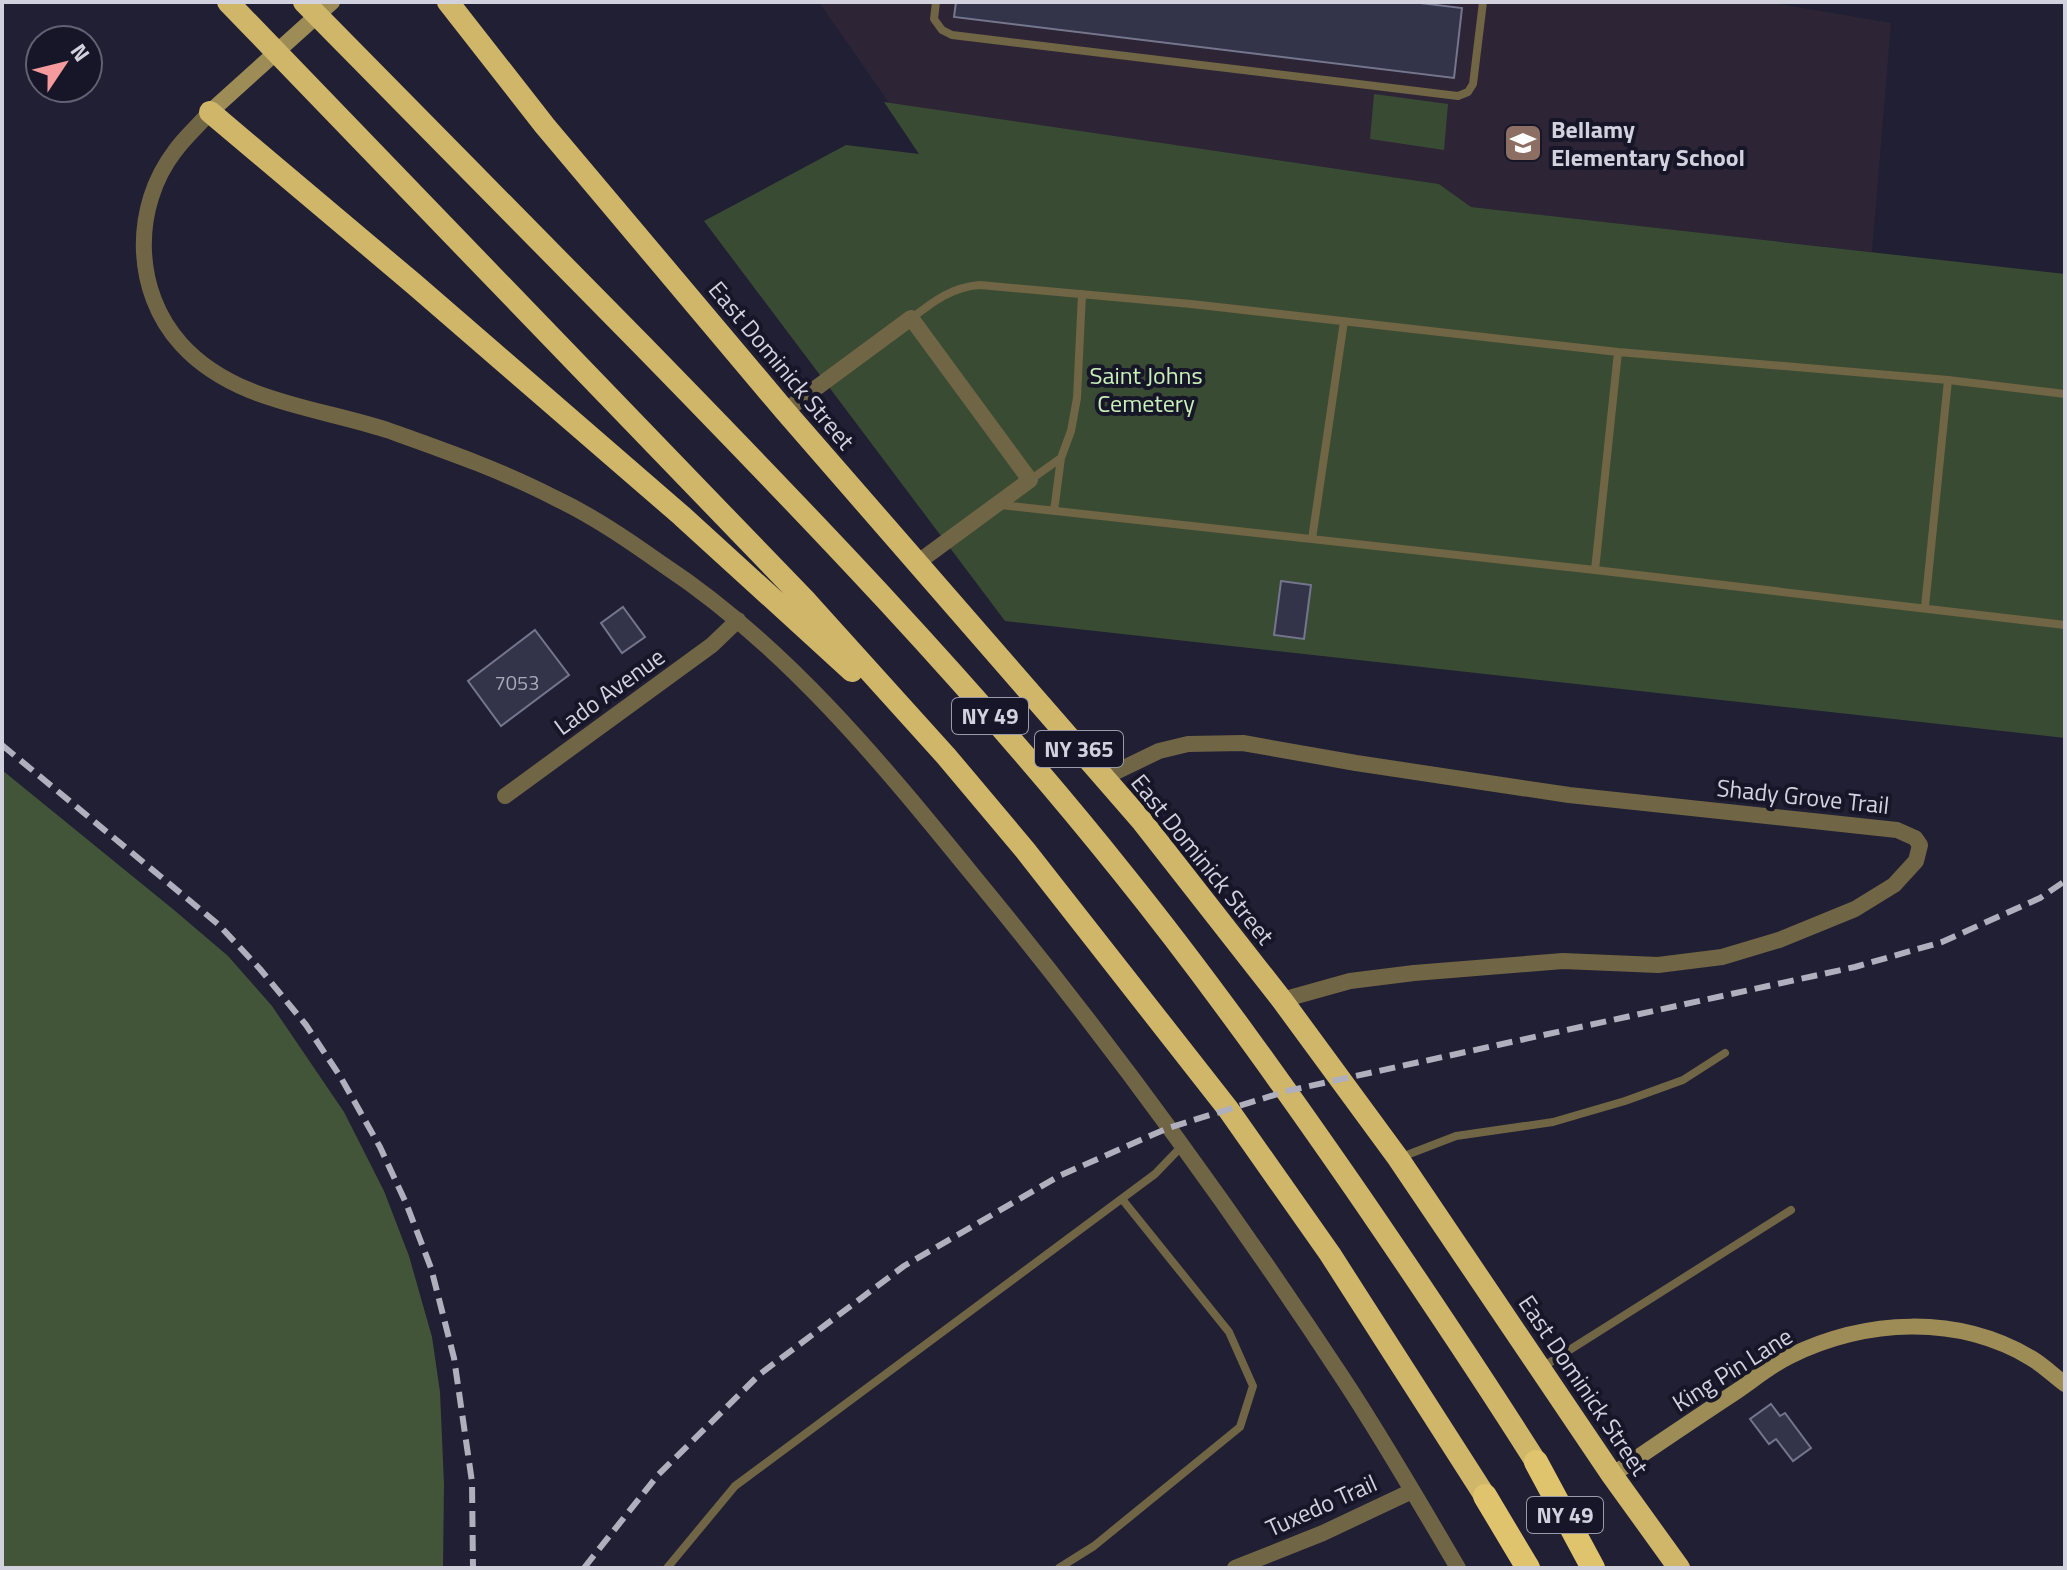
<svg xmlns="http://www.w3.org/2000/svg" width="2067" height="1570" viewBox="0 0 2067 1570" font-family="'Titillium Web',sans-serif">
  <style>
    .education { fill: #2d2535 }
    .green { fill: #3a4b33 }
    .forest { fill: #425539 }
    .building { fill: #333449; stroke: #74768e; stroke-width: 2 }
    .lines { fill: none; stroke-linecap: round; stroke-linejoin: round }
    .service { stroke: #706544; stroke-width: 8 }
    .minor { stroke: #706544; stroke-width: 16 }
    .secondary { stroke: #9d8c56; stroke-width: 16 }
    .trunk { stroke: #cfb668; stroke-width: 22 }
    .motorway { stroke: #dfc46d; stroke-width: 24 }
    .rail { stroke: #afafbd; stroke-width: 6; stroke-dasharray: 16 8; stroke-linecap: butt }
    .labels { text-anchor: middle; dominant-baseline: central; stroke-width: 8; stroke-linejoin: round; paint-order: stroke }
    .number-label { font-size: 20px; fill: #aaaaba }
    .shield { fill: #171628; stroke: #9a9aa8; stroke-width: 2 }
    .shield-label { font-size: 22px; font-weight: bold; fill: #d2d2df }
    .poi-label { font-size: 24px; font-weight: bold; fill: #d2d2df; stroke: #171628; text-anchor: start }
    .street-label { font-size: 24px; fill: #d2d2df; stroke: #171628 }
    .park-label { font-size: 24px; fill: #caf0ba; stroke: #171628 }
  </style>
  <rect width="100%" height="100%" fill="#211f33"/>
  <path class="education" d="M 819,2 L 1767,2 L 1891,23 L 1872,252 L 1471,207 L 1439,184 L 889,103 Z"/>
  <path class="green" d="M 1374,94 L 1448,104 L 1444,150 L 1370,139 Z
    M 884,102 L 1439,184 L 1471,207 L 2065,274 L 2065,738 L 1005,621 L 704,221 L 846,145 L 919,154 Z"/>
  <path class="forest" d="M 2,770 L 174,910 L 228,956 L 272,1006 L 344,1112 L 384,1191 L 409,1256 L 432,1337 L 440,1392 L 444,1484 L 443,1568 L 2,1568 Z"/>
  <path class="building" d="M 956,2 L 1412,2 L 1462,8 L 1454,78 L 954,17 Z
    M 1281,581 L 1311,585 L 1304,639 L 1274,635 Z
    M 623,607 L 645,637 L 622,653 L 601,623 Z
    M 535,630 L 569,675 L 501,726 L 468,681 Z
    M 1771,1404 L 1780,1416 L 1785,1413 L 1811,1448 L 1793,1461 L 1776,1439 L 1769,1444 L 1750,1419 Z"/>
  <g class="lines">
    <path class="service" d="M 936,2 L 934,19 L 942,30 L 952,35 L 1458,96 L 1468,92 L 1473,84 L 1483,2
      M 912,318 C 934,301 952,287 980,285 L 1191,304 L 1618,352 L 1948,380 L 2065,394
      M 1030,480 L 1061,458 L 1071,431 L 1077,398 L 1082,294
      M 1001,505 L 1595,570 L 2065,625
      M 1054,511 L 1061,458
      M 1312,539 L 1344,321
      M 1595,570 L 1618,352
      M 1925,607 L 1948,380
      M 1399,1158 L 1456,1136 L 1553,1122 L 1625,1101 L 1683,1080 L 1725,1053
      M 1541,1368 L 1791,1210
      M 667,1568 L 735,1486 L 1155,1174 L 1181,1147
      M 1059,1568 L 1094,1546 L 1240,1427 L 1253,1386 L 1229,1332 L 1122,1199"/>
    <path class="minor" d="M 210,112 C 199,125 185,137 175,151 C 132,207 133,291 181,344 C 234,403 319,407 390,431 C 446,451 503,471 555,498 C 593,516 628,540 662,564 C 785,645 880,761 972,874 C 1105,1035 1229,1205 1344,1380 C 1384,1441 1421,1505 1458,1568
      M 785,411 L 911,318 L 1030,480 L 917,563
      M 1103,778 L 1159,751 L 1188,744 L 1243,743 L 1356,763 L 1569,795 L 1897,830 L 1915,838 L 1920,845 L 1916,861 L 1894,885 L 1855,909 L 1779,940 L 1722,957 L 1658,965 L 1563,961 L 1414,973 L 1350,981 L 1282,1000
      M 505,796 L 712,645 L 738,620
      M 1235,1568 L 1323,1533 L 1412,1491"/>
    <path class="secondary" d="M 210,112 L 332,2
      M 1612,1475 C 1653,1447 1693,1420 1734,1393 C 1752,1381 1771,1365 1790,1356 C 1866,1319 1957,1314 2031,1358 C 2043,1365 2054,1376 2065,1384"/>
    <path class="trunk" d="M 228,2 L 807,602 L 946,756 L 1025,850 L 1228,1109 L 1330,1254 L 1485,1496
      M 304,2 C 417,116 529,231 642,345 C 808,515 973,686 1121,871 C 1208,979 1288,1092 1366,1205 C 1424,1290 1481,1375 1536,1462
      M 448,2 L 545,126 L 785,411 L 1141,820 L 1282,1000 L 1398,1158 L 1612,1475 L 1679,1568
      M 210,112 L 414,284 L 682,516 L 852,671"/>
    <path class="motorway" d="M 1536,1462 L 1593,1568
      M 1485,1496 L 1528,1568"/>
    <path class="rail" d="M 2,745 L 219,925 L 260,969 L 306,1025 L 340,1076 L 380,1147 L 406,1203 L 431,1268 L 454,1358 L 472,1482 L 473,1568
      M 584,1568 L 658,1475 L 760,1374 L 904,1266 L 1059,1176 L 1168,1128 L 1287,1091 L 1855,967 L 1942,942 L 2040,898 L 2065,881"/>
  </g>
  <defs>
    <g id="school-square" transform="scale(2)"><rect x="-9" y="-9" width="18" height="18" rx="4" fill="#8d6e63" stroke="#171628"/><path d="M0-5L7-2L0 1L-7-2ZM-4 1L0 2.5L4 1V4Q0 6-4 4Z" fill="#fff"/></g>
  </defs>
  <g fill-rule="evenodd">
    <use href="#school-square" x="1523" y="143"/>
  </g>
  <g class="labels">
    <g class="number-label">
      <text x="517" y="682">7053</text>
    </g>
    <g class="shield">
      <rect x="952" y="698" width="76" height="36" rx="6"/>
      <rect x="1035" y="731" width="88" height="36" rx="6"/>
      <rect x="1527" y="1497" width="76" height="36" rx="6"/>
    </g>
    <g class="shield-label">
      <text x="990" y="716">NY 49</text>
      <text x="1079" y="749">NY 365</text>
      <text x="1565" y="1515">NY 49</text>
    </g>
    <g class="poi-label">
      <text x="1551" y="129">Bellamy<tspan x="1551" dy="28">Elementary School</tspan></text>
    </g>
    <g class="street-label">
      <text transform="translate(782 365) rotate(50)">East Dominick Street</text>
      <text transform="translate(609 691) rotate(-36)">Lado Avenue</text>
      <text transform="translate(1803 796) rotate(6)">Shady Grove Trail</text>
      <text transform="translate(1203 859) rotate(51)">East Dominick Street</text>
      <text transform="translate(1732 1369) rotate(-32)">King Pin Lane</text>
      <text transform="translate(1584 1385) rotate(56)">East Dominick Street</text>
      <text transform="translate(1321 1505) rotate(-24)">Tuxedo Trail</text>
    </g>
    <g class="park-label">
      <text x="1146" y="375">Saint Johns<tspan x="1146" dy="28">Cemetery</tspan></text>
    </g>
  </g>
  <rect width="2067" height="1570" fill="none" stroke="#d2d2df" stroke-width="8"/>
  <g transform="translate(64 64) rotate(55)"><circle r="38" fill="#171628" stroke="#626171" stroke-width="2"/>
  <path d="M0-6L14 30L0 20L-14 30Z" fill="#f59b9e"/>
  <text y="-12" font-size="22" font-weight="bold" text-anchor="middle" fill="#d2d2df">N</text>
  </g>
</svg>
